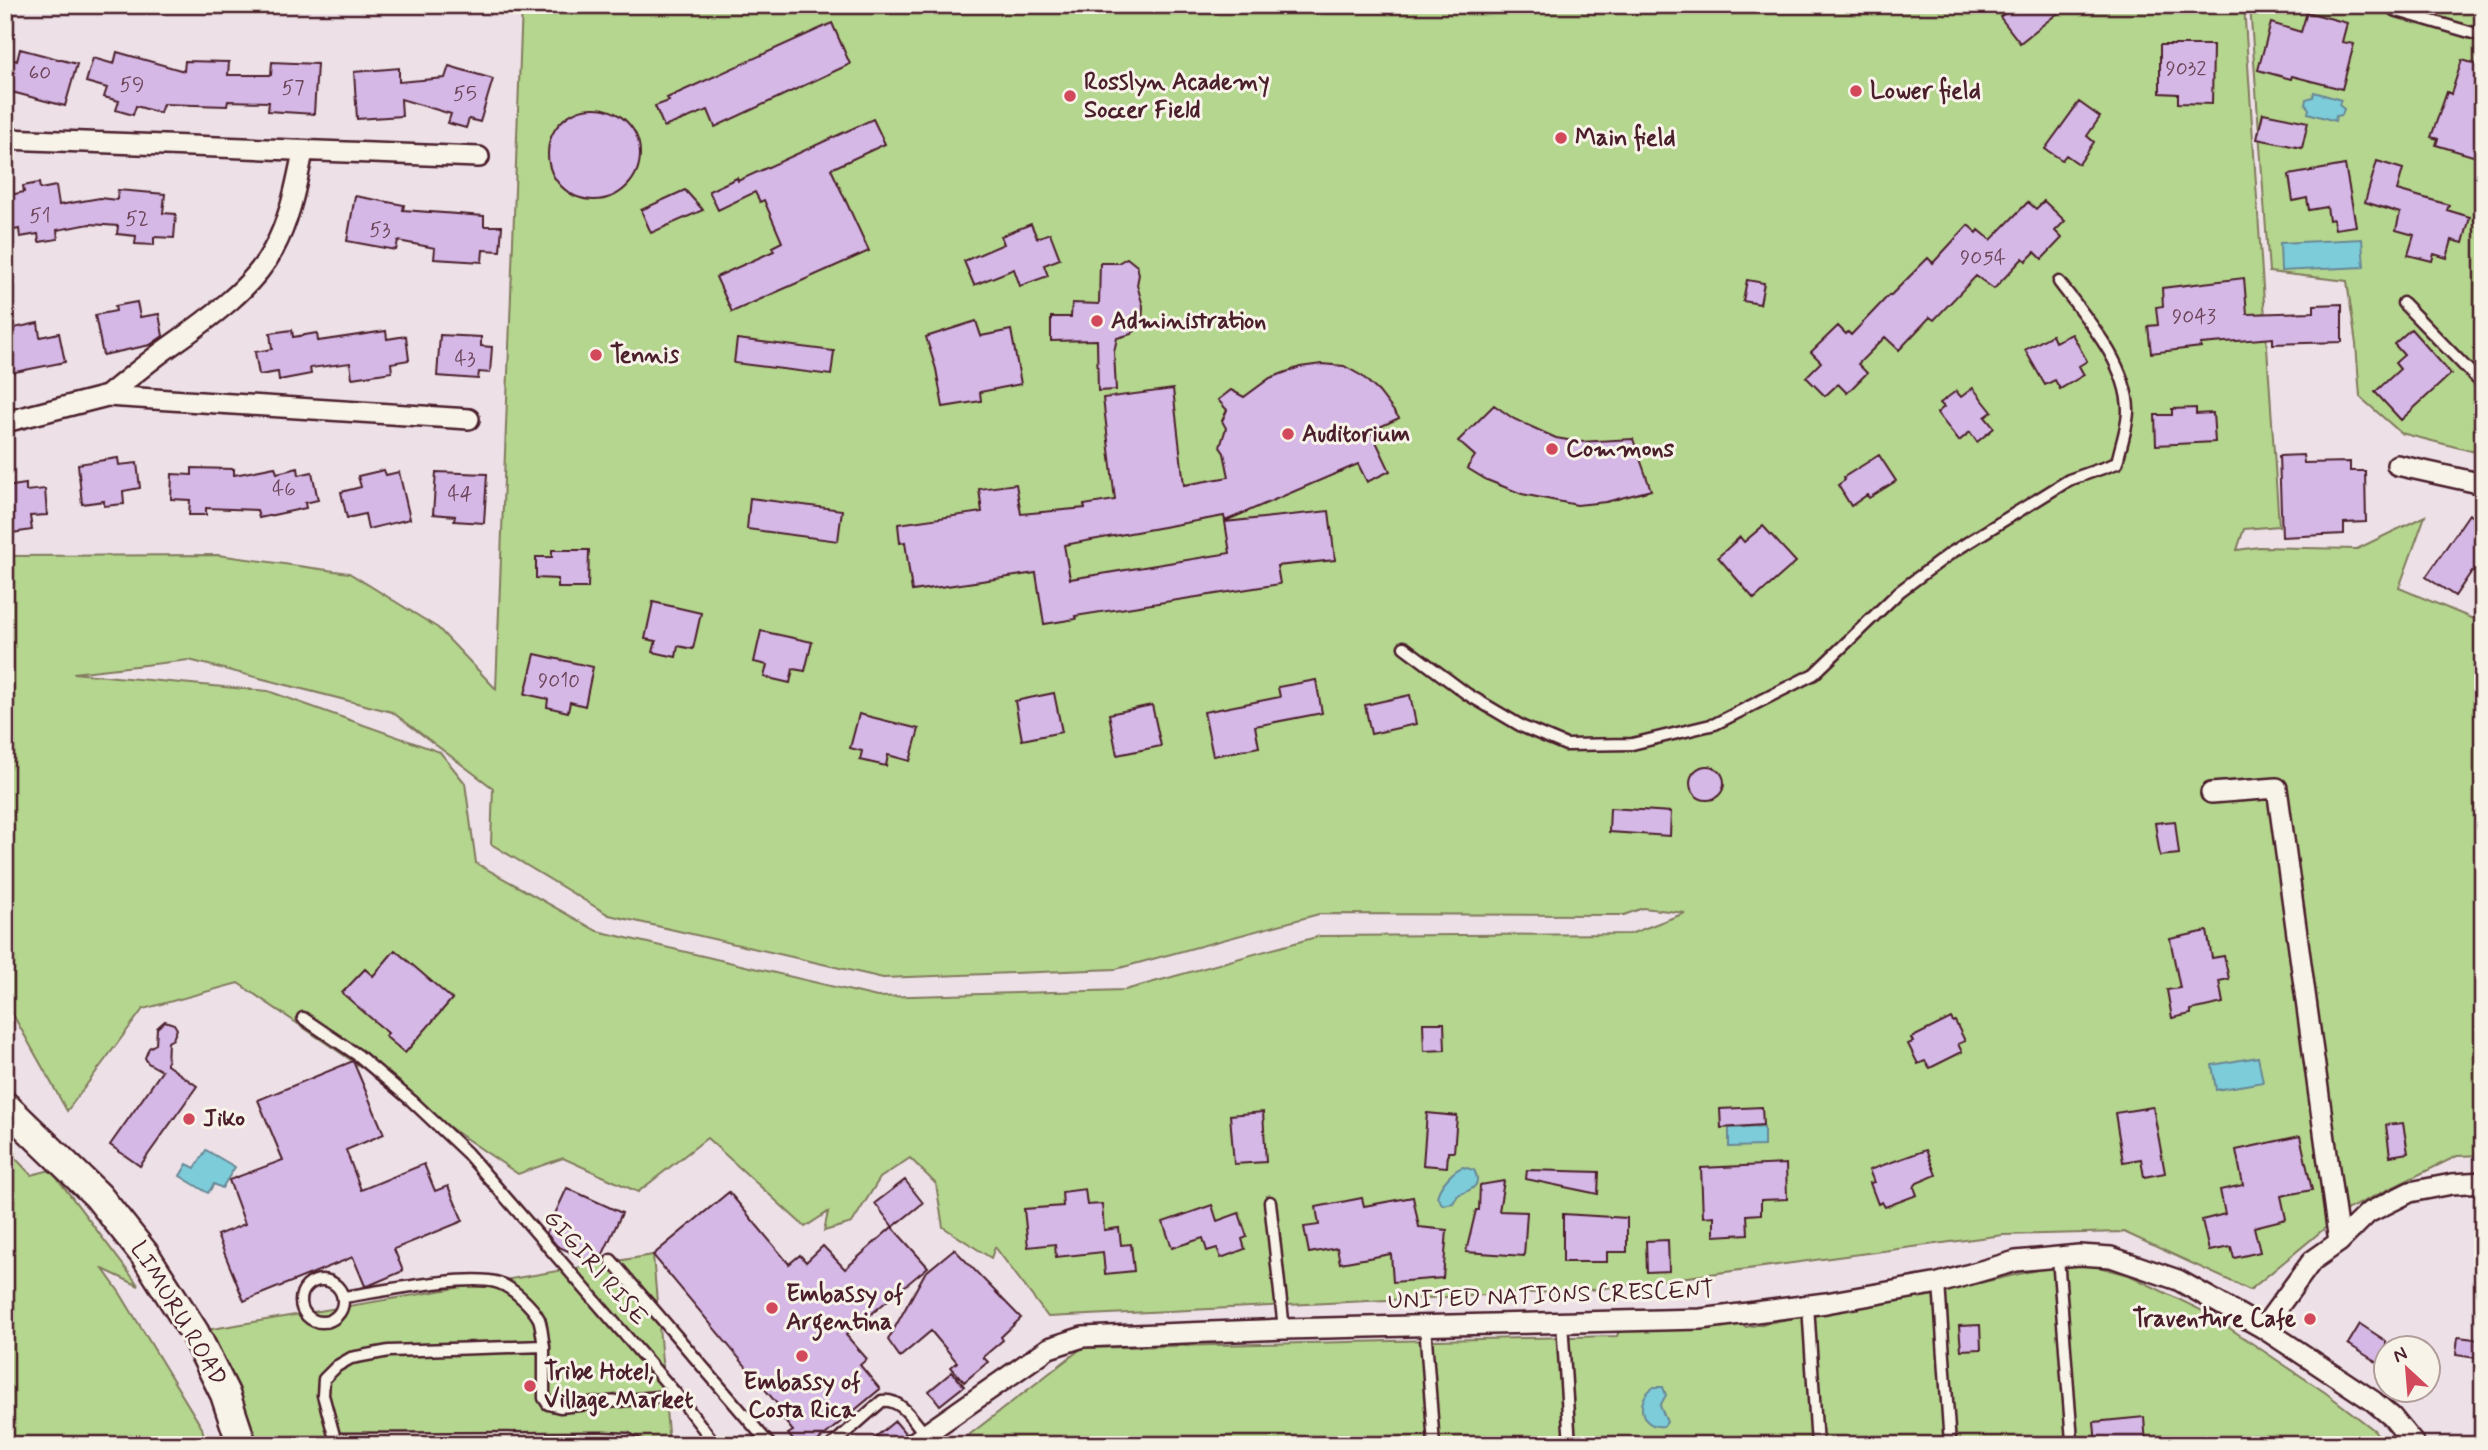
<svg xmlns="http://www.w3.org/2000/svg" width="2488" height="1450" viewBox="0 0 2488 1450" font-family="Mynerve,sans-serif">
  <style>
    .green { fill: #b5d68f; stroke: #807a5d; stroke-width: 2; fill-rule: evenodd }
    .water { fill: #7dccda; stroke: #698794; stroke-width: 2 }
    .building { fill: #d5b8e6; stroke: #4a1f2b; stroke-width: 2 }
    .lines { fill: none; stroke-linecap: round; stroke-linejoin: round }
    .lane-casing { stroke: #4a1f2b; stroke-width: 15 }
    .street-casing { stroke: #4a1f2b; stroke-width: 24 }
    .secondary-casing { stroke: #4a1f2b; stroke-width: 33 }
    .lane { stroke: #f7f3e8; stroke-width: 10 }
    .street { stroke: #f7f3e8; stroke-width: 19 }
    .secondary { stroke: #f7f3e8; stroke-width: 28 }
    .poi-dot { fill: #d1495b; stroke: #f7f3e8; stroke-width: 2.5 }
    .labels { text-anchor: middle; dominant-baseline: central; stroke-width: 6; stroke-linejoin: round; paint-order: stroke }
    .number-label { font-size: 21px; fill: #6d455a }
    .poi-label { font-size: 24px; font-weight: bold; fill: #4a1f2b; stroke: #f7f3e8; text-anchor: start }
    .street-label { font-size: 24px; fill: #4a1f2b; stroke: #f7f3e8 }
  </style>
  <rect width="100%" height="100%" fill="#ede1e7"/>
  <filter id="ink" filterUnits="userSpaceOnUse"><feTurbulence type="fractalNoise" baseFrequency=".0143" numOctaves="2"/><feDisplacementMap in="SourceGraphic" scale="14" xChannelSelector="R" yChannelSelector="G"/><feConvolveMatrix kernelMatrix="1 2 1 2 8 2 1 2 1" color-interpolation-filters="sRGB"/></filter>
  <g filter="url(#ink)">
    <path class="green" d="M 522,5 L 2244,5 L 2279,526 L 2244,529 L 2237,550 L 2259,547 L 2357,549 L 2425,516 L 2399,588 L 2471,618 L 2483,619 L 2483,1155 L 2457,1156 L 2348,1209 L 2250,1290 L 2124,1232 L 2003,1235 L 1590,1290 L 1048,1317 L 995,1247 L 991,1258 L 943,1227 L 936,1184 L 910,1158 L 880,1178 L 852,1223 L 824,1231 L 828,1212 L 805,1227 L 707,1138 L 638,1192 L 563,1158 L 518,1174 L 238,983 L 143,1009 L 67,1111 L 12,1013 L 5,1007 L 5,556 L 218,555 L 349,573 L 438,628 L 496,689 ZM 189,660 L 392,712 L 493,788 L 491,844 L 609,915 L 883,978 L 1116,969 L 1319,914 L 1624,915 L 1643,908 L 1685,913 L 1630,934 L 1320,936 L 1125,990 L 877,997 L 597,931 L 476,863 L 465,783 L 440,752 L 268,691 L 73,673 Z
      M 2250,5 L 2483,5 L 2483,454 L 2401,433 L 2360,397 L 2356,344 L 2347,281 L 2269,272 Z
      M 5,1147 L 31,1175 L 51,1170 L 139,1286 L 103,1269 L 120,1293 L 202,1428 L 206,1445 L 5,1445 Z
      M 653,1255 L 669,1445 L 240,1445 L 194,1332 Z
      M 2076,1261 L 2129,1275 L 2207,1313 L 2326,1393 L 2374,1430 L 2386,1445 L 956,1445 L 1082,1348 L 1617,1336 L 1620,1329 L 1733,1322 L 1746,1327 L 1958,1288 Z"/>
    <path class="water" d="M 2314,92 L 2341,100 L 2339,105 L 2344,109 L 2342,115 L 2336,116 L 2335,121 L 2308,113 L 2309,109 L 2305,104 L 2306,99 L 2313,97 Z
      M 2362,239 L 2364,267 L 2281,271 L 2280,243 Z
      M 2258,1057 L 2263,1082 L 2216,1090 L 2212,1065 Z
      M 1764,1127 L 1764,1146 L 1729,1147 L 1729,1128 Z
      M 206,1150 L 235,1167 L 222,1188 L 214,1184 L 208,1193 L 180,1176 L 187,1164 L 195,1168 Z
      M 1463,1167 L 1474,1170 C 1483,1186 1471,1190 1458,1195 L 1453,1203 L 1443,1205 L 1437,1197 C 1439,1186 1453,1170 1463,1167 Z
      M 1654,1387 L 1663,1387 L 1666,1395 L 1660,1406 L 1667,1422 L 1664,1426 C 1640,1430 1634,1399 1654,1387 Z"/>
    <path class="building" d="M 1999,5 L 2068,5 L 2020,43 L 2000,17 L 2005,13 Z
      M 2307,12 L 2347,23 L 2342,42 L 2354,44 L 2342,89 L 2292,76 L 2291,79 L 2258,70 L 2271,23 L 2301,32 Z
      M 832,23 L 850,64 L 715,127 L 708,110 L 664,127 L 655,106 L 669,101 L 667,98 Z
      M 2160,45 L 2213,45 L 2212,104 L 2178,103 L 2178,94 L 2160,93 Z
      M 20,49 L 77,64 L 65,106 L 8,91 L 11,83 L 5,82 L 5,57 L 17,61 Z
      M 117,52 L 184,71 L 185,61 L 229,62 L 228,75 L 271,75 L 272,62 L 317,64 L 314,114 L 268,111 L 269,102 L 228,101 L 227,106 L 163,104 L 160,113 L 136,106 L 133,115 L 116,110 L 119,101 L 104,97 L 107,88 L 86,82 L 93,58 L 114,64 Z
      M 2462,60 L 2483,66 L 2483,159 L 2436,145 L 2438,139 L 2431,137 L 2447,92 L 2451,94 Z
      M 449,66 L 493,79 L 480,122 L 469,119 L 466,128 L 448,123 L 451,114 L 401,99 L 402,116 L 357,119 L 354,72 L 399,68 L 399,82 L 445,78 Z
      M 2079,102 L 2100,117 L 2087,136 L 2094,142 L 2079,164 L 2066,155 L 2062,160 L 2045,149 Z
      M548 154a46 46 0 1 1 92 0a46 46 0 1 1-92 0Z
      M 2263,113 L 2308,122 L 2302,148 L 2257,139 Z
      M 873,119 L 885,144 L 831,169 L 869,251 L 732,312 L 716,277 L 774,251 L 772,247 L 782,242 L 764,200 L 760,202 L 755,192 L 718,210 L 709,191 L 737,178 L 738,181 Z
      M 2377,161 L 2403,169 L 2397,190 L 2449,205 L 2447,210 L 2470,217 L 2463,243 L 2452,240 L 2447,258 L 2434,254 L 2432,261 L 2408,255 L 2414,235 L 2396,230 L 2400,213 L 2365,202 Z
      M 2345,165 L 2356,226 L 2335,229 L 2333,219 L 2329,220 L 2327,207 L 2309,210 L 2307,198 L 2293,201 L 2289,175 Z
      M 39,183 L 40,189 L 56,186 L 59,205 L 100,198 L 117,200 L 118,190 L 165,194 L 163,213 L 176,214 L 174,238 L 154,237 L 154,245 L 135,244 L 136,236 L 117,234 L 118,226 L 90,224 L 57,230 L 58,239 L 39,242 L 38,234 L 20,237 L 19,229 L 5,232 L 5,205 L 11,204 L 10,195 L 24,192 L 23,186 Z
      M 685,190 L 703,210 L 651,233 L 641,210 Z
      M 355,196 L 404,205 L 403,210 L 484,216 L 484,226 L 502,226 L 500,251 L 483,250 L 482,262 L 434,259 L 435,248 L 398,241 L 396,250 L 347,241 Z
      M 2044,201 L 2065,221 L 2055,231 L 2062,238 L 2042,259 L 2035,252 L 2026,261 L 2023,258 L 1994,289 L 1976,276 L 1934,320 L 1930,317 L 1899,350 L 1885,337 L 1858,364 L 1867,373 L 1847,393 L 1838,384 L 1825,396 L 1806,377 L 1821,362 L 1811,352 L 1838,326 L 1846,334 L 1848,332 L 1851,335 L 1889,295 L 1890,296 L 1928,258 L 1933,263 L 1968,225 L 1977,233 L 1979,230 L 1991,240 L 2028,202 L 2036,209 Z
      M 1031,224 L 1037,238 L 1050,233 L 1060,259 L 1044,265 L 1048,276 L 1020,286 L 1014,269 L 974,285 L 964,261 L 1004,244 L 1001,236 Z
      M 1127,258 L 1137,266 L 1139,274 L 1137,285 L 1143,306 L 1142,325 L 1131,334 L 1117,338 L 1114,352 L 1116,390 L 1098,391 L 1097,340 L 1051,341 L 1051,317 L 1071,317 L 1072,303 L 1099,304 L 1100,263 L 1118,263 Z
      M 2244,278 L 2247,314 L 2314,312 L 2314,305 L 2342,304 L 2342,342 L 2273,344 L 2273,338 L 2201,344 L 2201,347 L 2151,353 L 2148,326 L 2158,325 L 2156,307 L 2163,306 L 2162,288 Z
      M 1747,280 L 1764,283 L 1760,304 L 1743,301 Z
      M 137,302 L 140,317 L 159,314 L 163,336 L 150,345 L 103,355 L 95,315 L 116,311 L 115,306 Z
      M 976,321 L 981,336 L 1011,330 L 1021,384 L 980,392 L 981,401 L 943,407 L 936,369 L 926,337 Z
      M 38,323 L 40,337 L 59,333 L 65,362 L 5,374 L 5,333 L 14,331 L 14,328 Z
      M 2411,329 L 2451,374 L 2401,420 L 2375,392 L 2400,369 L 2395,363 L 2404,355 L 2394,344 Z
      M 292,330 L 293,337 L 317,333 L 318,341 L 386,331 L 387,339 L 406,336 L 409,360 L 391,363 L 392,372 L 352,378 L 350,363 L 310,368 L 311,374 L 279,380 L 278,372 L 259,375 L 255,352 L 272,349 L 270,333 Z
      M 2072,334 L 2087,361 L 2079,366 L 2084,375 L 2060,389 L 2055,380 L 2045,385 L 2025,350 L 2052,335 L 2055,342 Z
      M 440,335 L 481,337 L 481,346 L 492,347 L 490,373 L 479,372 L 478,379 L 437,376 Z
      M 737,339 L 834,351 L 831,375 L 734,363 Z
      M 1322,364 L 1344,366 L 1362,376 L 1379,392 L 1399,418 L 1371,431 L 1390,471 L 1367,482 L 1358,464 L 1225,521 L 1224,516 L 1064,545 L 1070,579 L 1230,553 L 1225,522 L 1329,511 L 1335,560 L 1277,566 L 1280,584 L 1075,616 L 1076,619 L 1044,624 L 1036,573 L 912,591 L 905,542 L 900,543 L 898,524 L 982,512 L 979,489 L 1016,484 L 1021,514 L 1085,508 L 1084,505 L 1115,500 L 1103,398 L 1173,389 L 1184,485 L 1229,477 L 1224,453 L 1220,447 L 1226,428 L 1222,421 L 1227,410 L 1218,400 L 1231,390 L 1244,397 L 1270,378 L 1300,367 Z
      M 1973,388 L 1992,412 L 1985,417 L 1994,428 L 1977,442 L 1970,432 L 1959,441 L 1937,413 L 1944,407 L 1940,403 L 1956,391 L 1961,397 Z
      M 1494,405 L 1514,419 L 1556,438 L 1579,442 L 1633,439 L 1651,490 L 1606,502 L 1577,505 L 1522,494 L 1487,480 L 1467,468 L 1475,456 L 1458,441 Z
      M 2196,408 L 2196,414 L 2213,413 L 2215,442 L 2156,445 L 2155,415 L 2172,415 L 2172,409 Z
      M 1879,455 L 1896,481 L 1869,498 L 1867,495 L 1851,506 L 1838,485 L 1845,480 L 1844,477 Z
      M 2303,455 L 2304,463 L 2350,462 L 2350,471 L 2365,471 L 2366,522 L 2344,523 L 2344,534 L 2282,537 L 2279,456 Z
      M 118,458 L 119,465 L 137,463 L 140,488 L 123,491 L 124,504 L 104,506 L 104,501 L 82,504 L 78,464 Z
      M 275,467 L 277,473 L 298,468 L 299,475 L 312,472 L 318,500 L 305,503 L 306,508 L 259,518 L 257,510 L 206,508 L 206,515 L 189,515 L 190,500 L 171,499 L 172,474 L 192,475 L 192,468 L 234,469 L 234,475 Z
      M 384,470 L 386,475 L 399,472 L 410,519 L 368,529 L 365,514 L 347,518 L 341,492 L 361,487 L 358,476 Z
      M 436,472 L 487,474 L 484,523 L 454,521 L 455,516 L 433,514 Z
      M 26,484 L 26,491 L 45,489 L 47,515 L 30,516 L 32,530 L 12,533 L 11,527 L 5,528 L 5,487 Z
      M 750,498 L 842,510 L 838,541 L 747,529 Z
      M 2469,514 L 2483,523 L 2483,577 L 2472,571 L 2455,596 L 2426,577 Z
      M 1763,526 L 1796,562 L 1754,599 L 1718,557 L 1740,537 L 1744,542 Z
      M 552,550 L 589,550 L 588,588 L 558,588 L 558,579 L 536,578 L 536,557 L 552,557 Z
      M 653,602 L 701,613 L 693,649 L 678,646 L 676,657 L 653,652 L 656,641 L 645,639 Z
      M 761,631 L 812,642 L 805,671 L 793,669 L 790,683 L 764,677 L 767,665 L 754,662 Z
      M 535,654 L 593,667 L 585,706 L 570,702 L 568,712 L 547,707 L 548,699 L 525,694 Z
      M 1316,680 L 1322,713 L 1255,726 L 1259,747 L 1213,756 L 1204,712 L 1280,697 L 1278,687 Z
      M 1054,693 L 1062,732 L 1022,740 L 1015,701 Z
      M 1410,695 L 1416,724 L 1371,734 L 1365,705 Z
      M 1152,705 L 1161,746 L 1117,755 L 1109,714 Z
      M 859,714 L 919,729 L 910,761 L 888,755 L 886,766 L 860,760 L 862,751 L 850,748 Z
      M1690 783a17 17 0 1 1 34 0a17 17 0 1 1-34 0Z
      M 1610,808 L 1671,812 L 1670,836 L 1609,832 Z
      M 2175,821 L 2179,854 L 2160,856 L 2155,823 Z
      M 2207,931 L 2212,958 L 2224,956 L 2229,979 L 2219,981 L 2223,1003 L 2191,1010 L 2191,1014 L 2172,1018 L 2167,990 L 2180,988 L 2170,939 Z
      M 395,950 L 452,999 L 405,1053 L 385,1036 L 388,1033 L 342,993 L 365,969 L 373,976 Z
      M 1951,1018 L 1953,1022 L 1955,1021 L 1965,1041 L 1958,1044 L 1962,1052 L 1930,1068 L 1925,1061 L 1918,1064 L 1908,1044 L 1913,1042 L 1911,1038 Z
      M 165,1021 L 174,1024 L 177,1029 L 173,1039 L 168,1042 L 167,1065 L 197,1086 L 140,1166 L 110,1145 L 162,1071 L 148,1063 L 145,1058 L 149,1048 L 156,1044 L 157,1028 Z
      M 1423,1023 L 1444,1023 L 1445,1050 L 1424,1051 Z
      M 353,1061 L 384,1134 L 346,1150 L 361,1190 L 424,1164 L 435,1191 L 448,1186 L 463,1221 L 394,1249 L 403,1271 L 370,1285 L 365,1286 L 353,1257 L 244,1301 L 217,1235 L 245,1224 L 229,1180 L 283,1160 L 258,1100 Z
      M 1762,1107 L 1763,1125 L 1721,1128 L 1720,1109 Z
      M 2153,1107 L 2165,1173 L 2144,1177 L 2141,1159 L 2123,1162 L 2115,1113 Z
      M 1263,1112 L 1266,1162 L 1234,1164 L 1230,1115 Z
      M 1427,1113 L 1457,1116 L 1454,1152 L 1448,1152 L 1447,1167 L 1423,1165 Z
      M 2403,1123 L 2408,1153 L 2390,1156 L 2386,1125 Z
      M 2300,1136 L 2312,1190 L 2281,1196 L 2286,1219 L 2254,1227 L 2260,1252 L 2234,1258 L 2231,1247 L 2209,1251 L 2202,1220 L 2225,1214 L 2220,1190 L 2243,1185 L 2236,1150 Z
      M 1926,1150 L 1936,1175 L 1917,1183 L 1914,1187 L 1917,1195 L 1885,1207 L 1882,1202 L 1878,1204 L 1870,1183 L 1874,1182 L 1869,1170 Z
      M 1786,1164 L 1787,1199 L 1761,1200 L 1761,1214 L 1747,1215 L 1748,1234 L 1714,1236 L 1714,1216 L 1703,1217 L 1701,1168 Z
      M 1527,1170 L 1599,1172 L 1598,1194 L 1526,1179 Z
      M 905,1180 L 923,1203 L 893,1227 L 875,1203 Z
      M 1504,1181 L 1499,1211 L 1527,1212 L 1524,1256 L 1466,1252 L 1476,1210 L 1479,1210 L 1480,1185 Z
      M 567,1188 L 622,1213 L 598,1265 L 557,1246 L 546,1233 Z
      M 1085,1189 L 1087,1205 L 1102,1204 L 1104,1230 L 1119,1228 L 1121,1245 L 1131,1244 L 1134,1271 L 1105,1274 L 1103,1252 L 1056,1257 L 1055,1244 L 1028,1247 L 1024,1209 L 1063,1206 L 1062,1192 Z
      M 729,1192 L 789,1264 L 800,1255 L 806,1262 L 823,1246 L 845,1269 L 892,1227 L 928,1267 L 846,1335 L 867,1359 L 860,1365 L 880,1389 L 813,1445 L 797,1445 L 788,1434 L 793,1431 L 774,1408 L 778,1405 L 653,1255 Z
      M 1413,1197 L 1419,1227 L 1447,1230 L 1443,1278 L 1393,1282 L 1391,1254 L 1340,1263 L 1337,1248 L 1309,1253 L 1304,1227 L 1319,1225 L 1316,1207 L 1362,1198 L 1364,1206 Z
      M 1212,1205 L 1217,1221 L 1239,1213 L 1247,1237 L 1242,1239 L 1245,1249 L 1221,1258 L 1217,1248 L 1207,1251 L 1203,1238 L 1172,1248 L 1163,1222 Z
      M 1563,1214 L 1627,1218 L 1627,1252 L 1607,1252 L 1607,1262 L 1563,1262 Z
      M 1668,1240 L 1669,1271 L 1647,1272 L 1646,1241 Z
      M 954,1249 L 1021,1318 L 1001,1337 L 1003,1340 L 983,1357 L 988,1362 L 964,1382 L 951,1367 L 957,1362 L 931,1331 L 900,1357 L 888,1340 L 925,1273 Z
      M 2360,1324 L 2386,1341 L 2386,1368 L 2348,1344 Z
      M 1980,1325 L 1981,1349 L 1961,1350 L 1959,1326 Z
      M 2458,1337 L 2483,1340 L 2483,1359 L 2456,1355 Z
      M 952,1372 L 964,1386 L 940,1405 L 929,1391 Z
      M 2144,1417 L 2146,1445 L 2096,1445 L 2094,1422 Z
      M 895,1421 L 905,1433 L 894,1445 L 866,1445 Z"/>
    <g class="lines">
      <g class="lane-casing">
        <path id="lane" d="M 2390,5 L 2394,10 L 2483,36
          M 2403,303 L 2483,385
          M 1404,647 L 1467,694 L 1523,727 L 1566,745 L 1632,744 L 1715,724 L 1814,674 L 1900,591 L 1951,553 L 2069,480 L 2117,463 C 2120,447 2128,427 2128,410 C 2127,363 2086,318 2059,282
          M 303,1018 L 359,1056 L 412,1101 L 467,1153 L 677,1395 L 716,1445
          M 1270,1202 L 1284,1329
          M 2058,1257 L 2072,1441
          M 611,1260 L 770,1445
          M301 1301a21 21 0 1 1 42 0a21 21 0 1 1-42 0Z
          M 1939,1283 L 1950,1445
          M 344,1297 C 377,1292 471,1273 499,1283 C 513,1288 532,1306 539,1319 C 542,1327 542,1338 544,1346
          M 1808,1305 L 1817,1445
          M 1562,1322 L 1570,1445
          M 1425,1325 L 1434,1445
          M 639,1445 L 627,1439 L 602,1438 L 335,1439 L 323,1395 L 324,1379 L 337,1366 L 351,1358 L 389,1351 L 544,1346 L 544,1398 L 548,1404 L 560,1407 L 677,1395
          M 832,1445 L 882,1401 C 901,1398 913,1420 924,1433"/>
      </g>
      <g class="street-casing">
        <path id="street" d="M 5,139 L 479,157
          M 107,396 C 124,382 141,368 158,355 C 196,327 250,293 273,250 C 290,219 296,186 303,152
          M 5,422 L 107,396 L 469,419
          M 2397,465 L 2483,484
          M 2211,793 L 2277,788 L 2339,1242
          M 2263,1328 L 2312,1261 L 2339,1242 L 2368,1213 L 2410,1192 L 2452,1184 L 2483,1182
          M 910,1445 L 1049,1348 L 1083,1337 L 1284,1329 L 1701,1319 L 1826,1303 L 1939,1283 L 2016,1261 L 2079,1255 L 2111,1257 L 2178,1280 L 2263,1328 L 2373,1401 L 2392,1417 L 2415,1445"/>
      </g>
      <g class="secondary-casing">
        <path id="secondary" d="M 5,1106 L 98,1196 L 145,1255 L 194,1332 L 225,1394 L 242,1445"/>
      </g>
      <use href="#lane" class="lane"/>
      <use href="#street" class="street"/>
      <use href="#secondary" class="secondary"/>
    </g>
  </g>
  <g class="poi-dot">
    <circle cx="1856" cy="91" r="7"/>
    <circle cx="1070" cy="96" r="7"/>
    <circle cx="1561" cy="138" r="7"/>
    <circle cx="1097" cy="321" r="7"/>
    <circle cx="596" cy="355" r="7"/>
    <circle cx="1288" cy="434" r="7"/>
    <circle cx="1552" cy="449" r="7"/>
    <circle cx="189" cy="1119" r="7"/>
    <circle cx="772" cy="1308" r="7"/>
    <circle cx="2310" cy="1319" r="7"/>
    <circle cx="802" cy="1356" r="7"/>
    <circle cx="530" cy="1386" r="7"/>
  </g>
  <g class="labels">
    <g class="number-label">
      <text x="2186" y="69">9032</text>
      <text x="40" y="73">60</text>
      <text x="132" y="85">59</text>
      <text x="293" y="88">57</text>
      <text x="465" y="94">55</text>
      <text x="40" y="216">51</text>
      <text x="137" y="219">52</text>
      <text x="380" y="230">53</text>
      <text x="1983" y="258">9054</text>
      <text x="2194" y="317">9043</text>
      <text x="465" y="359">43</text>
      <text x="284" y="489">46</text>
      <text x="460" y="494">44</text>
      <text x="559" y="681">9010</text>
    </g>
    <g class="poi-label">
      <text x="1084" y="82">Rosslyn Academy<tspan x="1084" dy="28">Soccer Field</tspan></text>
      <text x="1870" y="91">Lower field</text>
      <text x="1575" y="138">Main field</text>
      <text x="1111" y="321">Administration</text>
      <text x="610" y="355">Tennis</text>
      <text x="1302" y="434">Auditorium</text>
      <text x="1566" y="449">Commons</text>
      <text x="203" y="1119">Jiko</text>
      <text x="786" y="1294">Embassy of<tspan x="786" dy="28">Argentina</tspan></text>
      <text x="2296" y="1319" text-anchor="end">Traventure Cafe</text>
      <text x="544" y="1372">Tribe Hotel,<tspan x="544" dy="28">Village Market</tspan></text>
      <text x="802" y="1382" text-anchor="middle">Embassy of<tspan x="802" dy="28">Costa Rica</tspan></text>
    </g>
    <g class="street-label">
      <text transform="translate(595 1268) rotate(49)">GIGIRI RISE</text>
      <text transform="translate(1551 1296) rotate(-2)">UNITED NATIONS CRESCENT</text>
      <text transform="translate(178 1314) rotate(59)">LIMURU ROAD</text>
    </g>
  </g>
  <rect width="2488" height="1450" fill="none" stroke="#f7f3e8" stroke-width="28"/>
  <rect x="14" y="14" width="2460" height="1422" fill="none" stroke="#4a1f2b" stroke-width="2.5" filter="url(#ink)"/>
  <g transform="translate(2407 1369) rotate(334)"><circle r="33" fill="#f7f3e8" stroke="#b29e9c" stroke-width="2"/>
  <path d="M0-5L12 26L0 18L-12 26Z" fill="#d1495b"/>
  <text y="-10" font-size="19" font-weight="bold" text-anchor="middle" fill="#4a1f2b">N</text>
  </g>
</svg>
